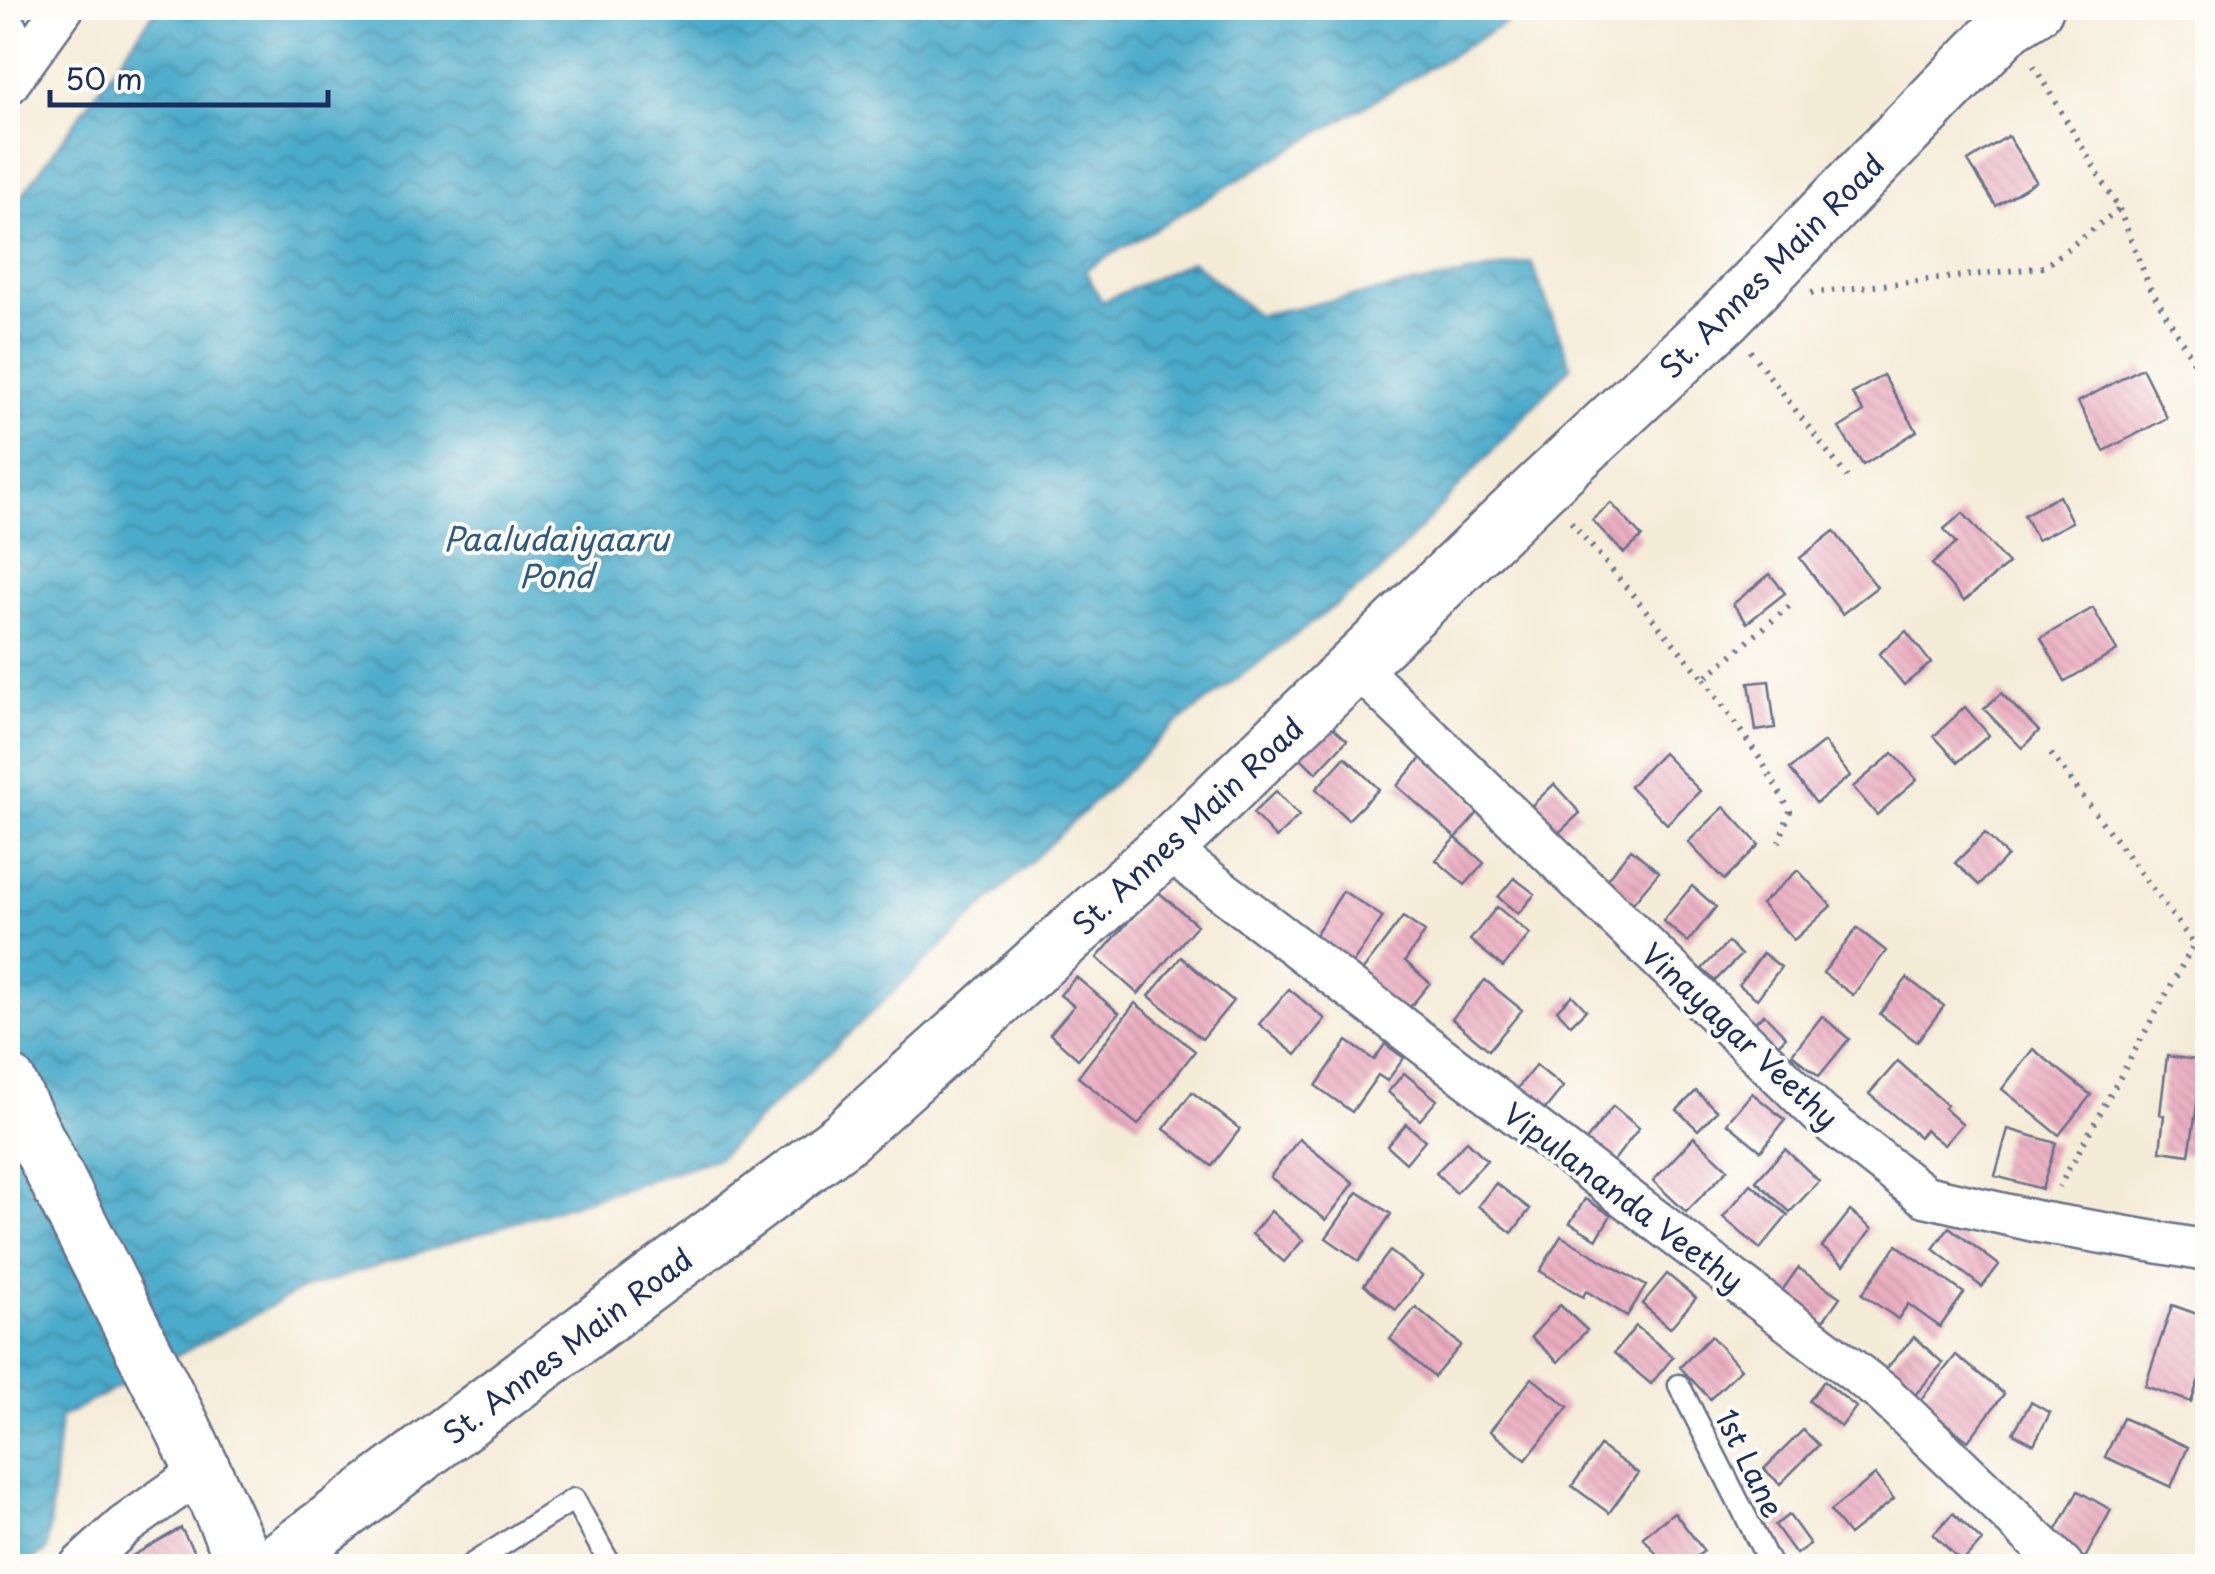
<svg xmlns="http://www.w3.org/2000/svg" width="2215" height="1574" viewBox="0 0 2215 1574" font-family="'Playpen Sans',sans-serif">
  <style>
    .water { fill: url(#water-waves); stroke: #336d94; stroke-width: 2.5 }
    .building { fill: url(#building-back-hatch) }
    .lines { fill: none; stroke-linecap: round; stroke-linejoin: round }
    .lane-casing { stroke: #677189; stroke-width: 25 }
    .street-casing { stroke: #677189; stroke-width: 45 }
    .secondary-casing { stroke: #677189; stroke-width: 60 }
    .path { stroke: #677189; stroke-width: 6; stroke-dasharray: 2.5 8; stroke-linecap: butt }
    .lane { stroke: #fff; stroke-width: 20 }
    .street { stroke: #fff; stroke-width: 40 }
    .secondary { stroke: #fff; stroke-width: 55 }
    .labels { text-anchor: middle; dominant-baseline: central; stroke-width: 8; stroke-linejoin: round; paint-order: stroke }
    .street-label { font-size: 30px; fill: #1b2f5e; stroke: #fdfcf7 }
    .water-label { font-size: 32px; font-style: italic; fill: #2c5a84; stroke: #fdfcf7 }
  </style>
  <defs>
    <pattern id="water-waves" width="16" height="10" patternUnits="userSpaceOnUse" patternTransform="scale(2.5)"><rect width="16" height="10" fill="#4babca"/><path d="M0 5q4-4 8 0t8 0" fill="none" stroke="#3e8ca7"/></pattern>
    <pattern id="building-back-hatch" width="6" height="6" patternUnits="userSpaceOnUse" patternTransform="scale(2.5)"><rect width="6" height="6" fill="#ebaec1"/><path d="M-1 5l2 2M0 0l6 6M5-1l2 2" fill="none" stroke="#c996a8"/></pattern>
  </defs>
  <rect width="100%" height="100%" fill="#fdfcf7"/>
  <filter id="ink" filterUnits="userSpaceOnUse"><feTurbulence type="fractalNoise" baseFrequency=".01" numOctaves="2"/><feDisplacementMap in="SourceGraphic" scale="20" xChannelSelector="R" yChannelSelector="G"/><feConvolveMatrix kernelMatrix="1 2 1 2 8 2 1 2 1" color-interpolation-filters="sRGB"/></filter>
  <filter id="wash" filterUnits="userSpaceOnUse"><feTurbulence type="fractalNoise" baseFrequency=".0048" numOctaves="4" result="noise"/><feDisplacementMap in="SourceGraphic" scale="40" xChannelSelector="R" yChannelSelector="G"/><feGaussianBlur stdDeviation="2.25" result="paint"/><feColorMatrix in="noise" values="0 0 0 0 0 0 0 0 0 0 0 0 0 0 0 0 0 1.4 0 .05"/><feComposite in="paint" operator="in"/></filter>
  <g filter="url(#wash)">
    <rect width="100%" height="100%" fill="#f5ecd8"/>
    <path class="water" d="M 157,8 L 1531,8 L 1085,270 L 1102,302 L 1192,261 L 1257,315 L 1531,262 L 1571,366 L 1380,572 L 1175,725 L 718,1158 L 301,1290 L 60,1418 L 47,1550 L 22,1566 L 8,1566 L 8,215 Z"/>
    <g id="blocks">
      <path class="building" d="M 2008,136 L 2036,181 L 1996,206 L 1968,161 Z
        M 2142,368 L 2167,418 L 2104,451 L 2078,402 Z
        M 1883,375 L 1917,431 L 1863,465 L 1839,428 L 1864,412 L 1852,394 Z
        M 2059,496 L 2072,522 L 2037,540 L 2024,515 Z
        M 1611,503 L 1642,537 L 1624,553 L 1592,520 Z
        M 1963,513 L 2008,564 L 1964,601 L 1932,564 L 1956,543 L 1944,529 Z
        M 1834,531 L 1877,587 L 1842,614 L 1800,558 Z
        M 1770,574 L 1785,593 L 1747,623 L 1733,604 Z
        M 2093,608 L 2117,651 L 2065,681 L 2041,638 Z
        M 1906,631 L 1931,663 L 1904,685 L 1879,654 Z
        M 1769,681 L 1775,728 L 1756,731 L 1749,683 Z
        M 2001,693 L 2039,731 L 2022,748 L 1984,709 Z
        M 1965,707 L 1989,735 L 1958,762 L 1934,736 Z
        M 1325,720 L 1347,740 L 1316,773 L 1295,752 Z
        M 1824,742 L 1850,776 L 1816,803 L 1790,769 Z
        M 1663,753 L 1700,791 L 1667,824 L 1630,786 Z
        M 1893,753 L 1917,780 L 1877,815 L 1853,787 Z
        M 1423,756 L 1482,808 L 1456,838 L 1397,786 Z
        M 1345,757 L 1379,789 L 1348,820 L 1316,789 Z
        M 1554,784 L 1580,813 L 1551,840 L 1525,812 Z
        M 1276,791 L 1299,816 L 1276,838 L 1253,813 Z
        M 1724,807 L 1759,845 L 1724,880 L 1688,842 Z
        M 1985,833 L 2007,856 L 1979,885 L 1955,863 Z
        M 1456,838 L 1484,863 L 1465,885 L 1436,860 Z
        M 1631,849 L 1659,872 L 1633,903 L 1606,880 Z
        M 1798,870 L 1831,906 L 1794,940 L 1761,904 Z
        M 1514,878 L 1535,894 L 1518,914 L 1498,897 Z
        M 1692,886 L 1716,907 L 1688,942 L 1663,921 Z
        M 1156,890 L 1197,925 L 1138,994 L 1097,958 Z
        M 1343,891 L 1383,917 L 1349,969 L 1310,943 Z
        M 1497,907 L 1530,934 L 1503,967 L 1470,940 Z
        M 1403,917 L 1425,932 L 1405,961 L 1430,983 L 1402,1017 L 1356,979 Z
        M 1857,928 L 1886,951 L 1853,995 L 1823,973 Z
        M 1728,942 L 1741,955 L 1715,981 L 1702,969 Z
        M 1763,953 L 1781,967 L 1757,999 L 1739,985 Z
        M 1181,957 L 1233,1001 L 1202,1039 L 1149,996 Z
        M 1076,977 L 1119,1013 L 1078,1059 L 1050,1034 L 1074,1006 L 1060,995 Z
        M 1907,978 L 1944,1006 L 1917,1042 L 1880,1014 Z
        M 1485,980 L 1522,1010 L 1489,1050 L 1452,1019 Z
        M 1289,989 L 1325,1019 L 1296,1055 L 1259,1024 Z
        M 1572,995 L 1586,1010 L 1571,1025 L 1557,1010 Z
        M 1135,1003 L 1195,1051 L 1138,1125 L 1078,1077 Z
        M 1764,1014 L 1786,1037 L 1768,1054 L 1746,1030 Z
        M 1822,1016 L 1849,1039 L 1819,1076 L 1792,1054 Z
        M 1347,1041 L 1374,1060 L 1385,1044 L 1404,1058 L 1387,1081 L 1378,1075 L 1352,1112 L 1316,1086 Z
        M 2033,1049 L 2091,1095 L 2059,1135 L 2002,1089 Z
        M 2167,1056 L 2204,1061 L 2189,1155 L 2160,1151 L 2164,1115 L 2160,1114 Z
        M 1898,1061 L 1947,1105 L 1944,1108 L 1962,1124 L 1944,1145 L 1925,1130 L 1919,1137 L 1869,1094 Z
        M 1536,1065 L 1563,1087 L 1542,1113 L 1515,1091 Z
        M 1404,1073 L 1437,1100 L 1420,1120 L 1388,1092 Z
        M 1696,1091 L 1717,1111 L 1698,1130 L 1677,1110 Z
        M 1192,1092 L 1240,1129 L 1212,1166 L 1164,1129 Z
        M 1752,1093 L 1785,1120 L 1761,1151 L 1727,1123 Z
        M 1613,1106 L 1639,1128 L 1612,1163 L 1585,1142 Z
        M 1406,1124 L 1425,1140 L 1406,1163 L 1387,1146 Z
        M 2008,1129 L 2056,1143 L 2042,1189 L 1995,1176 Z
        M 1694,1137 L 1728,1169 L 1686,1212 L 1653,1181 Z
        M 1299,1139 L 1354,1183 L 1326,1220 L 1270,1177 Z
        M 1467,1141 L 1487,1160 L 1456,1193 L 1436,1173 Z
        M 1785,1149 L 1819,1181 L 1790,1212 L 1756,1181 Z
        M 1496,1183 L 1530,1209 L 1512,1233 L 1478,1206 Z
        M 1751,1184 L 1788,1215 L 1760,1249 L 1723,1217 Z
        M 1358,1192 L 1391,1214 L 1359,1261 L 1326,1238 Z
        M 1585,1199 L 1611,1215 L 1597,1239 L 1570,1223 Z
        M 1271,1211 L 1303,1240 L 1284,1262 L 1252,1234 Z
        M 1850,1211 L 1872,1229 L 1844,1265 L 1822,1247 Z
        M 1949,1227 L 1999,1265 L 1982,1287 L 1933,1249 Z
        M 1561,1236 L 1646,1286 L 1627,1316 L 1586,1291 L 1583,1297 L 1540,1271 Z
        M 1897,1245 L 1964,1293 L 1940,1327 L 1908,1304 L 1898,1319 L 1862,1294 Z
        M 1390,1251 L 1422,1276 L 1396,1310 L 1364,1285 Z
        M 1798,1268 L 1840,1297 L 1823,1321 L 1781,1292 Z
        M 1667,1274 L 1696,1298 L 1670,1328 L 1642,1304 Z
        M 1560,1305 L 1587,1330 L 1558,1362 L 1531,1337 Z
        M 2172,1305 L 2208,1318 L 2208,1354 L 2191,1402 L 2145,1386 Z
        M 1416,1307 L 1461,1345 L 1434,1377 L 1390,1339 Z
        M 1636,1326 L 1673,1357 L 1651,1384 L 1614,1353 Z
        M 1711,1336 L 1741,1369 L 1710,1399 L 1680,1367 Z
        M 1914,1337 L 1943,1363 L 1914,1396 L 1886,1369 Z
        M 1956,1355 L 2004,1394 L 1968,1441 L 1919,1402 Z
        M 1532,1378 L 1568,1407 L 1526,1460 L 1490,1431 Z
        M 1824,1381 L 1856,1407 L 1841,1427 L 1809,1401 Z
        M 2031,1402 L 2050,1413 L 2034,1444 L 2013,1433 Z
        M 2123,1418 L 2188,1447 L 2171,1487 L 2105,1457 Z
        M 1803,1430 L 1819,1445 L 1780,1484 L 1764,1469 Z
        M 1600,1446 L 1638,1473 L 1609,1513 L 1572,1486 Z
        M 1875,1475 L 1894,1499 L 1849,1535 L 1830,1511 Z
        M 2078,1491 L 2111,1510 L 2085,1558 L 2052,1539 Z
        M 1674,1512 L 1704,1551 L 1684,1566 L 1666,1566 L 1643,1537 Z
        M 1953,1513 L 1982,1541 L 1962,1562 L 1933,1534 Z
        M 1789,1515 L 1810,1544 L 1796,1554 L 1775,1525 Z
        M 181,1528 L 202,1566 L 115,1566 Z"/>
    </g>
  </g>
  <g filter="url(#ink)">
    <use href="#blocks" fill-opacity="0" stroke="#677189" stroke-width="2.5"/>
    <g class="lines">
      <g class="lane-casing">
        <path id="lane" d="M 8,10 L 30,53
          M 1679,1385 L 1771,1566
          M 469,1566 L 574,1499 L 611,1566"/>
      </g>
      <g class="street-casing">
        <path id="street" d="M 8,84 L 63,8
          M 1356,666 L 1821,1115 L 1925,1196 L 2039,1222 L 2208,1251
          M 1166,848 L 1884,1394 L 2063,1566
          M 80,1566 L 124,1526 L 203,1470"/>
      </g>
      <g class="secondary-casing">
        <path id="secondary" d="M 8,1083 L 184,1430 L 247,1566
          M 271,1566 L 844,1138 L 1166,848 L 1541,487 L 1724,317 L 2009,24 L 2035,8"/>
      </g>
      <path class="path" d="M 2119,209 L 2150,288 L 2208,385
        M 1811,293 L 2044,267 L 2119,209 L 2031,61
        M 1750,351 L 1847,477
        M 1571,522 L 1704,679 L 1794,602
        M 1704,679 L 1761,760 L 1790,811 L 1779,842
        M 2051,754 L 2194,944 L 2059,1187"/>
      <use href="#lane" class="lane"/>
      <use href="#street" class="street"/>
      <use href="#secondary" class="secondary"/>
    </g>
  </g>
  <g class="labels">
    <g class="street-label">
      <text transform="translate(1771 265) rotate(-45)">St. Annes Main Road</text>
      <text transform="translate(1187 825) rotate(-43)">St. Annes Main Road</text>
      <text transform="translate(1741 1035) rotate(43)">Vinayagar Veethy</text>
      <text transform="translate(1624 1196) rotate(37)">Vipulananda Veethy</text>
      <text transform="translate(567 1345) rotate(-37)">St. Annes Main Road</text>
      <text transform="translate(1751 1463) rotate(64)">1st Lane</text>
    </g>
    <g class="water-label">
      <text x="556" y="538">Paaludaiyaaru<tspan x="556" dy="37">Pond</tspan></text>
    </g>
  </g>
  <rect width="2215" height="1574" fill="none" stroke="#fdfcf7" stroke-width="40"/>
  <path d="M50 90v15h278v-15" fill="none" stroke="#1b2f5e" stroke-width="5"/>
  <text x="65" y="90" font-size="30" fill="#1b2f5e" stroke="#fdfcf7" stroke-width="8" paint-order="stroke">50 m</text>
</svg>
